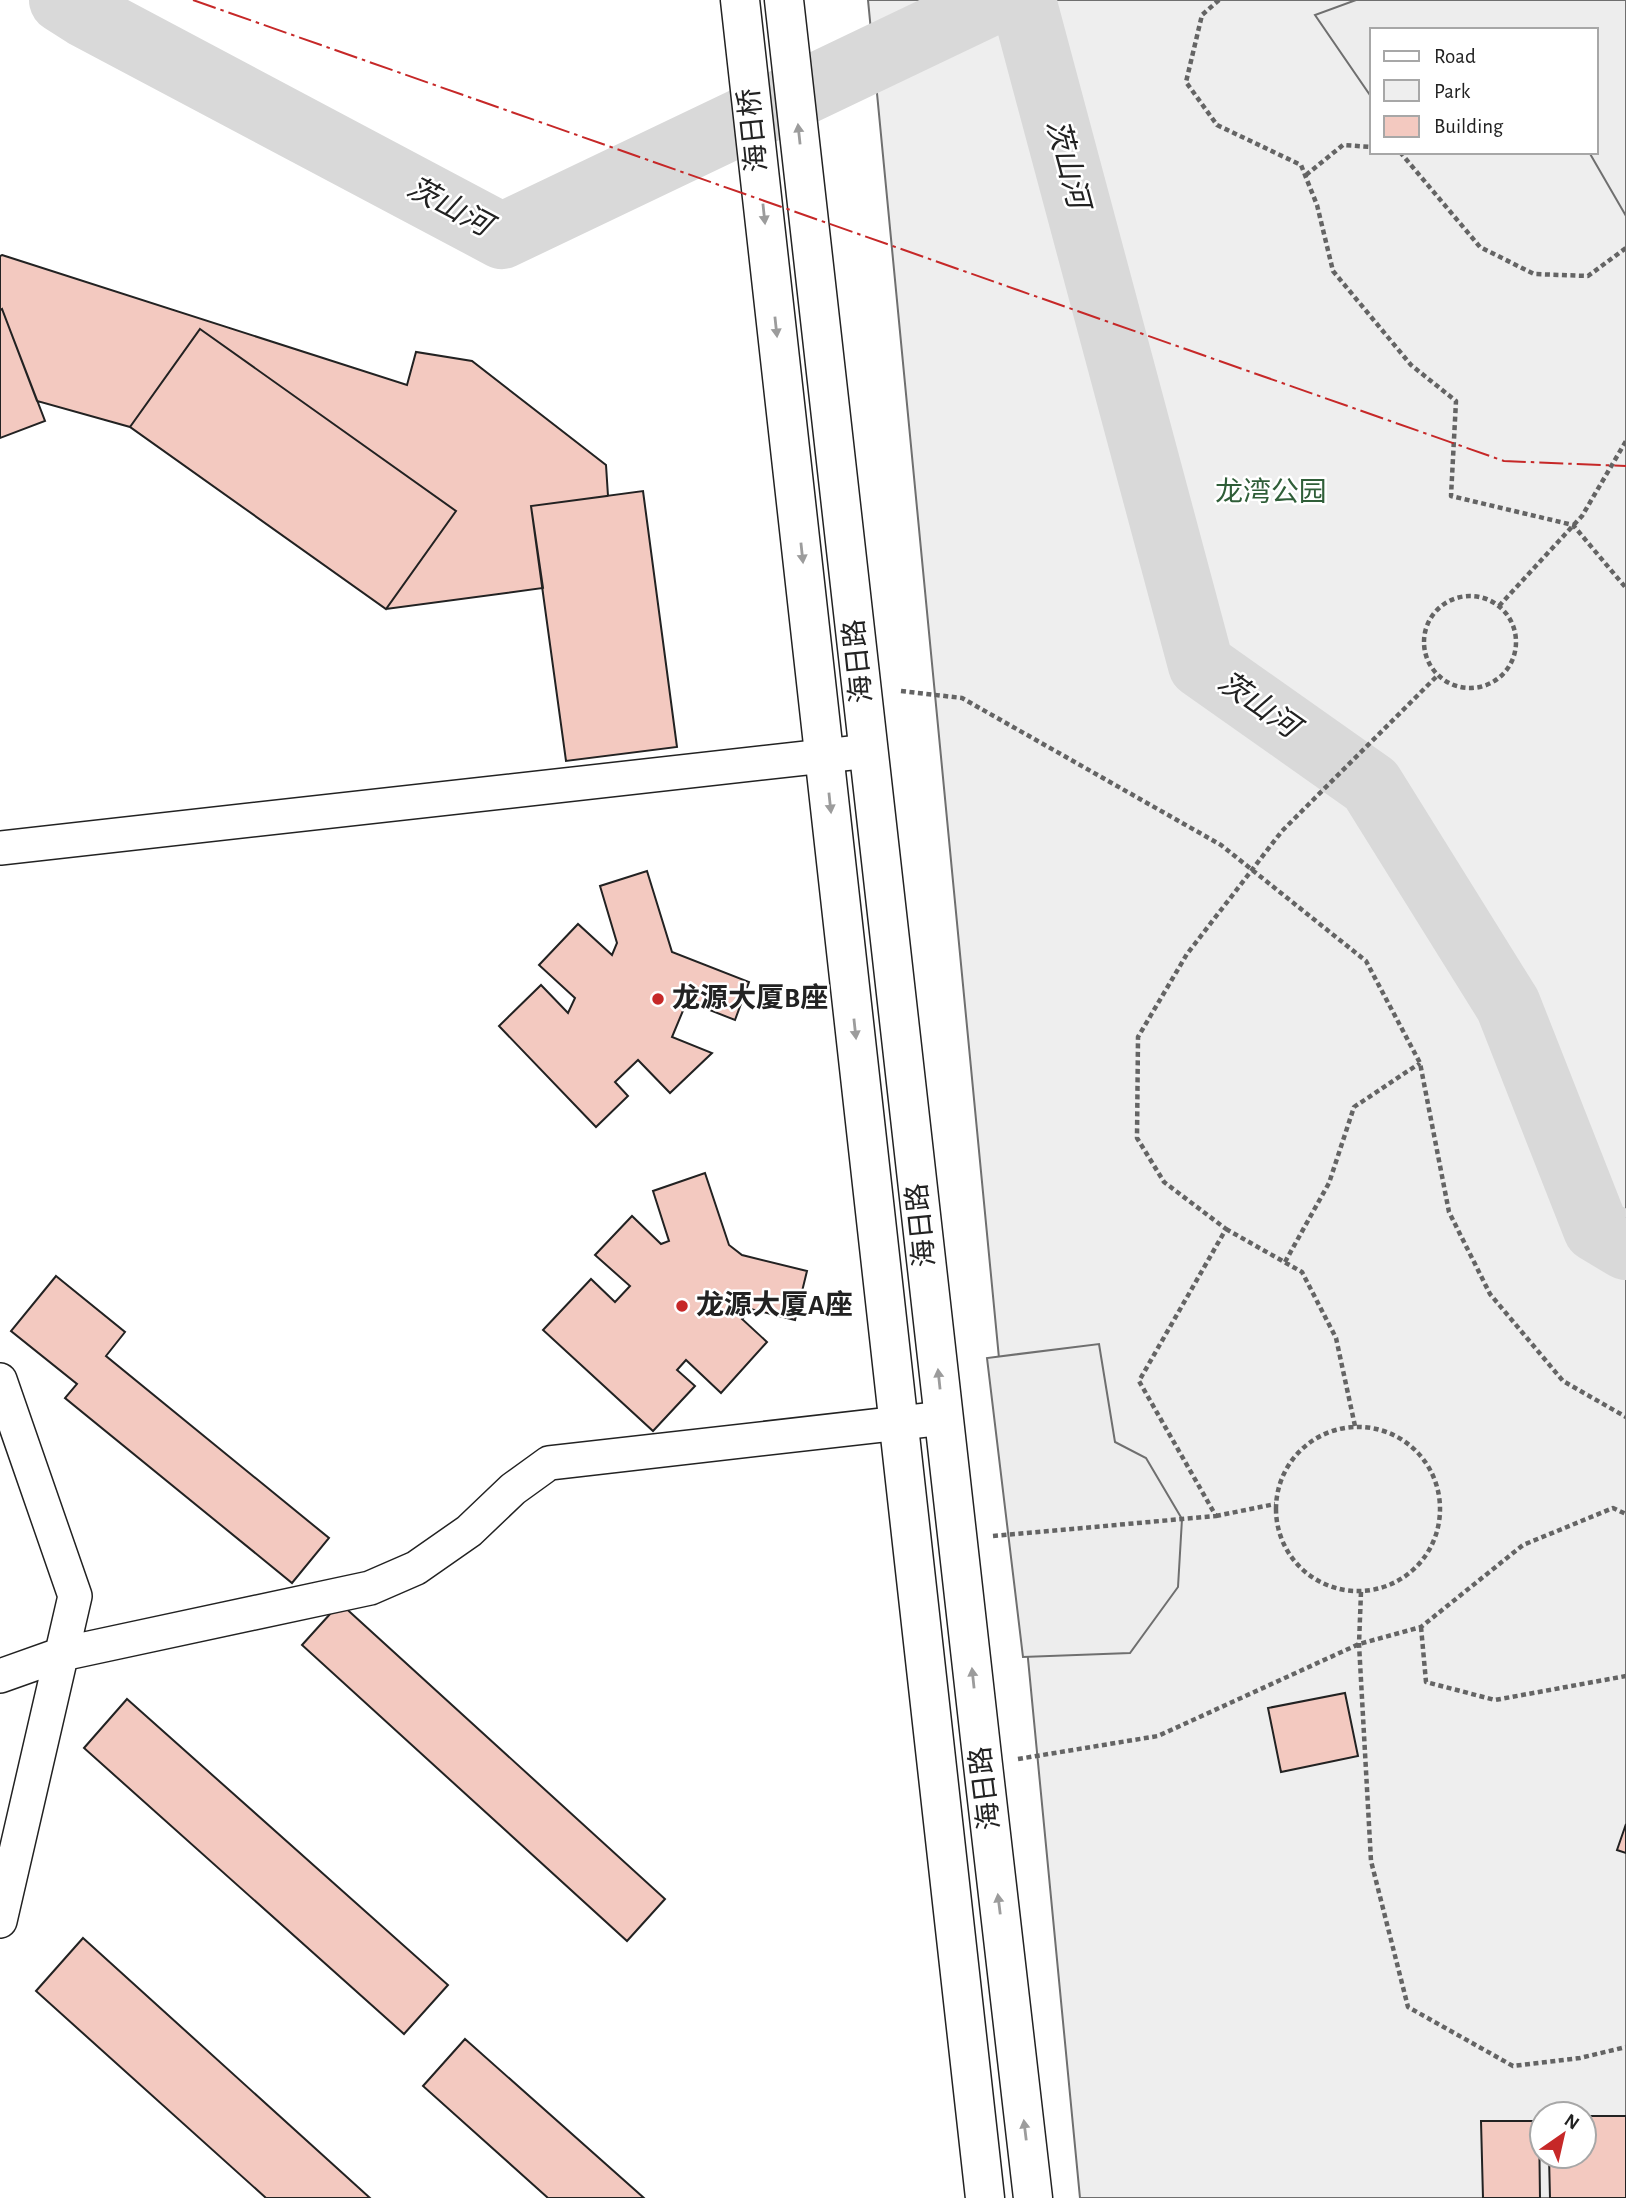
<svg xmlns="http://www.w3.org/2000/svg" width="1626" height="2198" viewBox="0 0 1626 2198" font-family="'Alegreya Sans','Noto Sans SC',sans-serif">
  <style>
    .green { fill: #eee; stroke: #6f6f6f; stroke-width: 2; fill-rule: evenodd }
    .parking { fill: #ededed; stroke: #6f6f6f; stroke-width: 2 }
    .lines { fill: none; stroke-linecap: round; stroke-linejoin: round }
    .river { stroke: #d9d9d9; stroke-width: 66 }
    .building { fill: #f3c9c0; stroke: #222; stroke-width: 2 }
    .minor-casing { stroke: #222; stroke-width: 36 }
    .secondary-casing { stroke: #222; stroke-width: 41 }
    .path { stroke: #646464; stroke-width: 4.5; stroke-dasharray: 5 3.5; stroke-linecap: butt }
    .minor { stroke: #fff; stroke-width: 33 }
    .secondary { stroke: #fff; stroke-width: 38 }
    .power { stroke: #c62828; stroke-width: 2; stroke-dasharray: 24 5 3.5 5; stroke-linecap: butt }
    .oneway { fill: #9c9c9c }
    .poi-dot { fill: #c62828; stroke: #fff; stroke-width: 2.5 }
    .labels { text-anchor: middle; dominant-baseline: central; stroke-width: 5; stroke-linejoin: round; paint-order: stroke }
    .street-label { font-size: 28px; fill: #222; stroke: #fff }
    .park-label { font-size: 28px; fill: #2f5e38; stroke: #fff }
    .poi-label { font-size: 28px; font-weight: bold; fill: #222; stroke: #fff; text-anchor: start }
    .water-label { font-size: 30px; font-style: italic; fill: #222; stroke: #fff }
  </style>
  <rect width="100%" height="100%" fill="#fff"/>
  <path class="green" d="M 868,0 L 1626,0 L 1626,2198 L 1080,2198 ZM 1372,30 L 1596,30 L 1596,152 L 1372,152 ZM 1542,2114 L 1584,2114 L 1584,2156 L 1542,2156 Z"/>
  <path class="parking" d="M 1356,0 L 1626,0 L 1626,216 L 1589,152 L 1596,152 L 1596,30 L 1372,30 L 1372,98 L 1315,15 Z
    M 1099,1344 L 1115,1442 L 1146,1458 L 1182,1519 L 1178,1587 L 1130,1653 L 1023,1657 L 987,1358 Z"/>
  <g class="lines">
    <path class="river" d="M 62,0 L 84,14 L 502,236 L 996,0
      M 1023,0 L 1201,665 L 1371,785 L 1508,1005 L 1596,1229 L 1626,1247"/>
  </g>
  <path class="building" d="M 2,255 L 407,385 L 416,352 L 472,361 L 606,465 L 608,496 L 531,506 L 543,588 L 386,609 L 130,427 L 37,401 L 2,309 L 0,310 L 0,256 Z
    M 2,309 L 45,421 L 0,438 L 0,310 Z
    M 200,329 L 456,511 L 386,609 L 130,427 Z
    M 643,491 L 677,747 L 566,761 L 531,506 Z
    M 647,871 L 672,952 L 749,982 L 735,1020 L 687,1001 L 672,1037 L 712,1053 L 670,1093 L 638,1060 L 615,1082 L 628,1096 L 596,1127 L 499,1026 L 541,985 L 568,1013 L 575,998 L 539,965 L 578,924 L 612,955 L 617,943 L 600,886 Z
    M 705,1173 L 729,1245 L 742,1255 L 807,1271 L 795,1320 L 751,1309 L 742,1319 L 767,1342 L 721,1393 L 686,1360 L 677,1370 L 695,1386 L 653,1431 L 543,1330 L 591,1279 L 615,1302 L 630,1286 L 595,1255 L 632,1216 L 661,1244 L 669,1241 L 653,1191 Z
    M 56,1276 L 125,1332 L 106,1356 L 329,1538 L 292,1583 L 65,1398 L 77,1384 L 11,1331 Z
    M 340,1603 L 665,1899 L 627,1941 L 302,1645 Z
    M 1345,1693 L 1358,1756 L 1281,1772 L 1268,1708 Z
    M 127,1699 L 448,1985 L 404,2034 L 84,1748 Z
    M 1626,1824 L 1626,1853 L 1617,1850 Z
    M 83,1938 L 370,2198 L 266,2198 L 36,1991 Z
    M 465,2039 L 644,2198 L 548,2198 L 423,2086 Z
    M 1584,2116 L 1626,2116 L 1626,2198 L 1550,2198 L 1549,2156 L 1584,2156 Z
    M 1481,2121 L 1539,2121 L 1540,2198 L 1483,2198 Z"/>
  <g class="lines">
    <g class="minor-casing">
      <path id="minor" d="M 0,848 L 869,751
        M 0,1380 L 75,1596 L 0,1921
        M 0,1676 L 62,1654 L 370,1588 L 416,1568 L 469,1531 L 513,1489 L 549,1463 L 944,1418"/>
    </g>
    <g class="secondary-casing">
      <path id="secondary" d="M 740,0 L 985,2198
        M 784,0 L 983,1765 L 1033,2198"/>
    </g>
    <path class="path" d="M 1219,0 L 1202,15 L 1186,82 L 1217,125 L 1301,165 L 1317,205 L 1333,271 L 1411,365 L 1456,401 L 1451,496 L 1573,525 L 1626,588
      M 1371,97 L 1372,100
      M 1400,152 L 1480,247 L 1534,274 L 1588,276 L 1626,248
      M 1306,175 L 1343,145 L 1372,147
      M1424 642a46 46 0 1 1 92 0a46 46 0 1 1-92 0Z
      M 1499,606 L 1582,516 L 1626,441
      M 901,691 L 962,698 L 1221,845 L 1366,961 L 1420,1063 L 1449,1212 L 1490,1294 L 1563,1381 L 1626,1417
      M 1226,1229 L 1302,1272 L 1336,1338 L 1355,1426
      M 1285,1262 L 1329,1183 L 1354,1107 L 1420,1063
      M1276 1509a82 82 0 1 1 164 0a82 82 0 1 1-164 0Z
      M 1216,1516 L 1275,1504
      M 993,1536 L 1216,1516 L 1139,1381 L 1226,1229 L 1164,1182 L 1137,1138 L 1138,1037 L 1187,954 L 1282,831 L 1438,675
      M 1361,1592 L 1359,1644 L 1371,1861 L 1408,2007 L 1513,2066 L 1580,2058 L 1626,2047
      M 1421,1627 L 1426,1682 L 1495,1700 L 1626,1676
      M 1018,1759 L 1158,1736 L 1359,1644 L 1421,1627 L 1523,1545 L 1613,1508 L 1626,1514"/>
    <use href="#minor" class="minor"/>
    <use href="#secondary" class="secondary"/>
    <path class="power" d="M 193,0 L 1504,461 L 1626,466"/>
  </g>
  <defs><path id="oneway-solid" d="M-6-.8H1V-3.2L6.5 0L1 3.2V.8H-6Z" transform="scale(1.75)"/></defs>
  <g class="oneway">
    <use href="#oneway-solid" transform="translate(799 134) rotate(-96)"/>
    <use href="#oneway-solid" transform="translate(764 214) rotate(84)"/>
    <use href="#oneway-solid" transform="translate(776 327) rotate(84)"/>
    <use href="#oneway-solid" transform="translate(802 553) rotate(84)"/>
    <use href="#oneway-solid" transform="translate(830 803) rotate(84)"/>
    <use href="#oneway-solid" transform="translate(855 1029) rotate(84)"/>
    <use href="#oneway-solid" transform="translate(939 1379) rotate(-96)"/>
    <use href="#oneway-solid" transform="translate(973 1678) rotate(-96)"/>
    <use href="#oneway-solid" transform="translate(999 1904) rotate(-97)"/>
    <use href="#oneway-solid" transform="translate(1025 2130) rotate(-97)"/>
  </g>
  <g class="poi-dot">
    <circle cx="658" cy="999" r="7"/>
    <circle cx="682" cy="1306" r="7"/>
  </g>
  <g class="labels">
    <g class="street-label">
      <text transform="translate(754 130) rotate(-96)">海日桥</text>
      <text transform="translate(859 661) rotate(-96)">海日路</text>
      <text transform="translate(922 1225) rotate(-96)">海日路</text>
      <text transform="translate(986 1788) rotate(-97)">海日路</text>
    </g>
    <g class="park-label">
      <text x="1271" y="493">龙湾公园</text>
    </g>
    <g class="poi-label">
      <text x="672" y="999">龙源大厦B座</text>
      <text x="696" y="1306">龙源大厦A座</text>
    </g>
    <g class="water-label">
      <text transform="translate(1067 164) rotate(75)">茨山河</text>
      <text transform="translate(449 207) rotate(28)">茨山河</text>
      <text transform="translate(1258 705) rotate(35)">茨山河</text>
    </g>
  </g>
  <rect x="1370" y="28" width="228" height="126" fill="#ffffff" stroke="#a7a7a7" stroke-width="2"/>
  <rect x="1384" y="51" width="35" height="10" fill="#ffffff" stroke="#a7a7a7" stroke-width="2"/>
  <text x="1434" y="63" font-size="21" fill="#222222">Road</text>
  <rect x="1384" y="80" width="35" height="21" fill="#eeeeee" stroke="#a7a7a7" stroke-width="2"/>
  <text x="1434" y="98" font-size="21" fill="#222222">Park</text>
  <rect x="1384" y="116" width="35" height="21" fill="#f3c9c0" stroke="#a7a7a7" stroke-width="2"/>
  <text x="1434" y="133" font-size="21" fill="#222222">Building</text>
  <g transform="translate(1563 2135) rotate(34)"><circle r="33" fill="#ffffff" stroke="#a7a7a7" stroke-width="2"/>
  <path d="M0-5L12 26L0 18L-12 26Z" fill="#c62828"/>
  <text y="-10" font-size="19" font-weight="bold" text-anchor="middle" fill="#222222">N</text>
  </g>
</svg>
